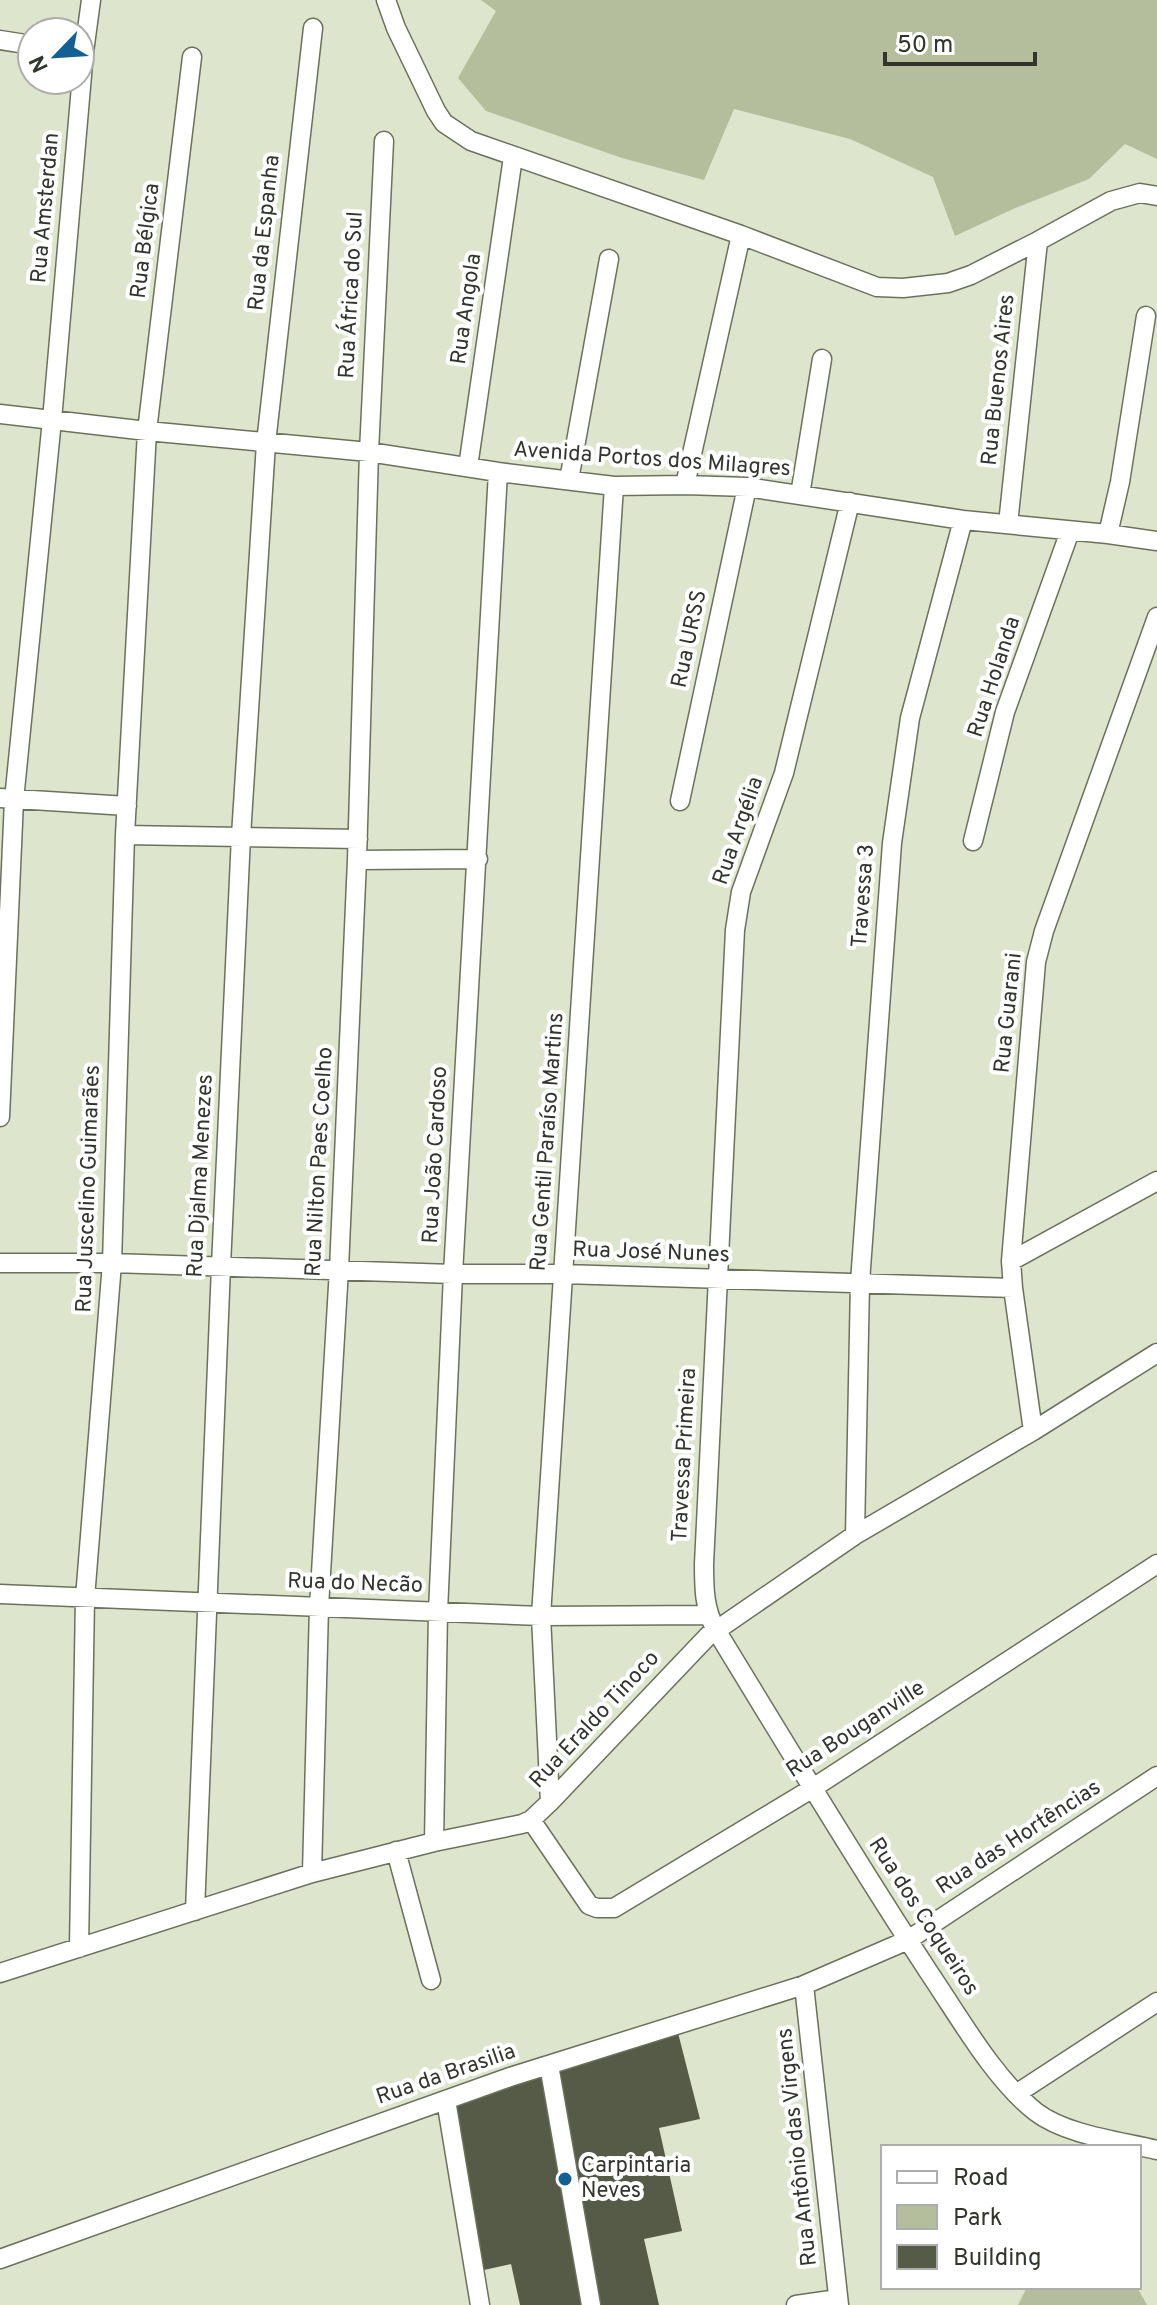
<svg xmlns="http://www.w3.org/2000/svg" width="1157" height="2305" viewBox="0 0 1157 2305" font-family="Overpass,sans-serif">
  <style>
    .green { fill: #b4bd9c }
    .building { fill: #555b46 }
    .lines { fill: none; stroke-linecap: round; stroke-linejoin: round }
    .street-casing { stroke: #6b715b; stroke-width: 21 }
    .street { stroke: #fff; stroke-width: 18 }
    .poi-dot { fill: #136194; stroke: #fff; stroke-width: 3 }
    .labels { text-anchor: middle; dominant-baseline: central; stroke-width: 8; stroke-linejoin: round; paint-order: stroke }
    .street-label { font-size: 22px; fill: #32352c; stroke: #fff }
    .poi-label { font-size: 22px; fill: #32352c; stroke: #fff; text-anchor: start }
  </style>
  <rect width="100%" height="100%" fill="#dee5cd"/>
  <path class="green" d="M 481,0 L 1157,0 L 1157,159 L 1125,144 L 1089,179 L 1013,209 L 955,236 L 933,177 L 850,139 L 734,109 L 704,180 L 622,158 L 486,111 L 458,78 L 496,11 Z
    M 1027,2287 L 1137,2287 L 1147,2305 L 1018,2305 Z"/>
  <path class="building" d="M 676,2025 L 700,2119 L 659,2128 L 682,2231 L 644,2239 L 659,2305 L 520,2305 L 511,2264 L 475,2272 L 446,2100 Z"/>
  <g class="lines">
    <g class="street-casing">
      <path id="street" d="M 386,0 L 396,28 L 436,111 L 444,123 L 471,141 L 741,235 L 877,287 L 903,288 L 948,283 L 971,275 L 1038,241 L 1111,201 L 1140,193 L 1157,196
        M 0,40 L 32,45
        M 0,414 L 147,431 L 369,452 L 498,472 L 614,486 L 685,485 L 747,487 L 963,520 L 1108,534 L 1157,541
        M 468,467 L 513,157
        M 569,480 L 609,259
        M 685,485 L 741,235
        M 800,495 L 822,359
        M 850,502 L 784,773 L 741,892 L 735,930 L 704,1564 C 704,1587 704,1609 716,1630 C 787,1746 857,1863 932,1977 C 961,2020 995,2080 1036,2112 C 1066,2135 1120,2141 1157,2150
        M 1008,524 L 1038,241
        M 1108,534 L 1120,482 L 1146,316
        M 0,798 L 127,806
        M 680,801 L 747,487
        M 125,835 L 358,839
        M 973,841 L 1005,712 L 1070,531
        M 357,860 L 478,859
        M 0,1117 L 14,800 L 52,420 L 84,52 L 91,0
        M 1011,1261 L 1157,1181
        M 0,1263 L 112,1263 L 453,1274 L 563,1274 L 1013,1288
        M 1033,1431 L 1013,1288 L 1011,1261 L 1036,962 L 1044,931 L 1157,617
        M 855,1535 L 860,1282 L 892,843 L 910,718 L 963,520
        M 0,1594 L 541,1616 L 708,1615
        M 550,1802 L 541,1616 L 614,486
        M 531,1820 L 589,1905 L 597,1908 L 614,1908 L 813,1788 L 1157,1564
        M 434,1842 L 438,1612 L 453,1274 L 498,472
        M 396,1851 L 431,1980
        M 312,1873 L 319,1607 L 339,1269 L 357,860 L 369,452 L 384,141
        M 195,1911 L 221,1266 L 241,836 L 266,443 L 313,28
        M 79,1948 L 85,1598 L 112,1263 L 125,835 L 147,431 L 192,57
        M 0,1973 L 312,1873 L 434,1842 L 522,1824 L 531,1820 L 550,1802 L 708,1636 L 855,1535 L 1033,1431 L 1157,1353
        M 804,1985 L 839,2305
        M 549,2065 L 591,2305
        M 1016,2094 L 1157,2002
        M 446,2100 L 480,2305
        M 0,2259 L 510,2077 L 804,1985 L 908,1940 L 1157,1776
        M 796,2305 L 838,2299"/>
    </g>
    <use href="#street" class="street"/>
  </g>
  <circle class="poi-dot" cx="565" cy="2179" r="8"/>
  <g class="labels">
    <g class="street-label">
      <text transform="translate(46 208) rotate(-85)">Rua Amsterdan</text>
      <text transform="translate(265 233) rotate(-84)">Rua da Espanha</text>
      <text transform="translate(146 241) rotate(-83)">Rua Bélgica</text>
      <text transform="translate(352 295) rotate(-87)">Rua África do Sul</text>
      <text transform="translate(467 309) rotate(-82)">Rua Angola</text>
      <text transform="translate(999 380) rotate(-84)">Rua Buenos Aires</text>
      <text transform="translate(652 460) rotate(4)">Avenida Portos dos Milagres</text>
      <text transform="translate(690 639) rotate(-78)">Rua URSS</text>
      <text transform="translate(995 677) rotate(-72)">Rua Holanda</text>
      <text transform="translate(739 831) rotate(-71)">Rua Argélia</text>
      <text transform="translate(864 896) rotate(-86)">Travessa 3</text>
      <text transform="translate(1009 1013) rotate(-84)">Rua Guarani</text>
      <text transform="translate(548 1142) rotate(-86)">Rua Gentil Paraíso Martins</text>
      <text transform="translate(436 1155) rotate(-87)">Rua João Cardoso</text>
      <text transform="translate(320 1162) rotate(-87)">Rua Nilton Paes Coelho</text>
      <text transform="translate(201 1176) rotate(-87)">Rua Djalma Menezes</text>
      <text transform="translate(89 1189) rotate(-88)">Rua Juscelino Guimarães</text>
      <text transform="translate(651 1253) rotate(2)">Rua José Nunes</text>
      <text transform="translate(685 1455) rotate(-87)">Travessa Primeira</text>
      <text transform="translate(355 1584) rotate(2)">Rua do Necão</text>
      <text transform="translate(595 1720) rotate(-47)">Rua Eraldo Tinoco</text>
      <text transform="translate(856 1730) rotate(-33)">Rua Bouganville</text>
      <text transform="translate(1019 1838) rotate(-33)">Rua das Hortências</text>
      <text transform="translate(923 1917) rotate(57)">Rua dos Coqueiros</text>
      <text transform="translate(446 2075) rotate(-19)">Rua da Brasilia</text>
      <text transform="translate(798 2147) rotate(-96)">Rua Antônio das Virgens</text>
    </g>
    <g class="poi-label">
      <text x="581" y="2166">Carpintaria<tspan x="581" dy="25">Neves</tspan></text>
    </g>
  </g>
  <rect x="881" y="2145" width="260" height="144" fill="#ffffff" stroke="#adaeab" stroke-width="2"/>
  <rect x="897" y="2171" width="40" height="12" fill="#ffffff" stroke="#adaeab" stroke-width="2"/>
  <text x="953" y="2185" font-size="24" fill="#32352c">Road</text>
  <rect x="897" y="2205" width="40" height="24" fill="#b4bd9c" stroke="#adaeab" stroke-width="2"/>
  <text x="953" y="2225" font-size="24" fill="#32352c">Park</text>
  <rect x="897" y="2245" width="40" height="24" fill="#555b46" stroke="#adaeab" stroke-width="2"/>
  <text x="953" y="2265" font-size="24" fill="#32352c">Building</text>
  <g transform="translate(56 56) rotate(245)"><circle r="38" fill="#ffffff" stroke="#adaeab" stroke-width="2"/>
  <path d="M0-6L14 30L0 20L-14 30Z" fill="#136194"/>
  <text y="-12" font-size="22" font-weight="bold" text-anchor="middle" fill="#32352c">N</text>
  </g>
  <path d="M885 52v12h150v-12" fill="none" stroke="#32352c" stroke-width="4"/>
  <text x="897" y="52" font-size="24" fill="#32352c" stroke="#ffffff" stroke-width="6" paint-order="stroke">50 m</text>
</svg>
